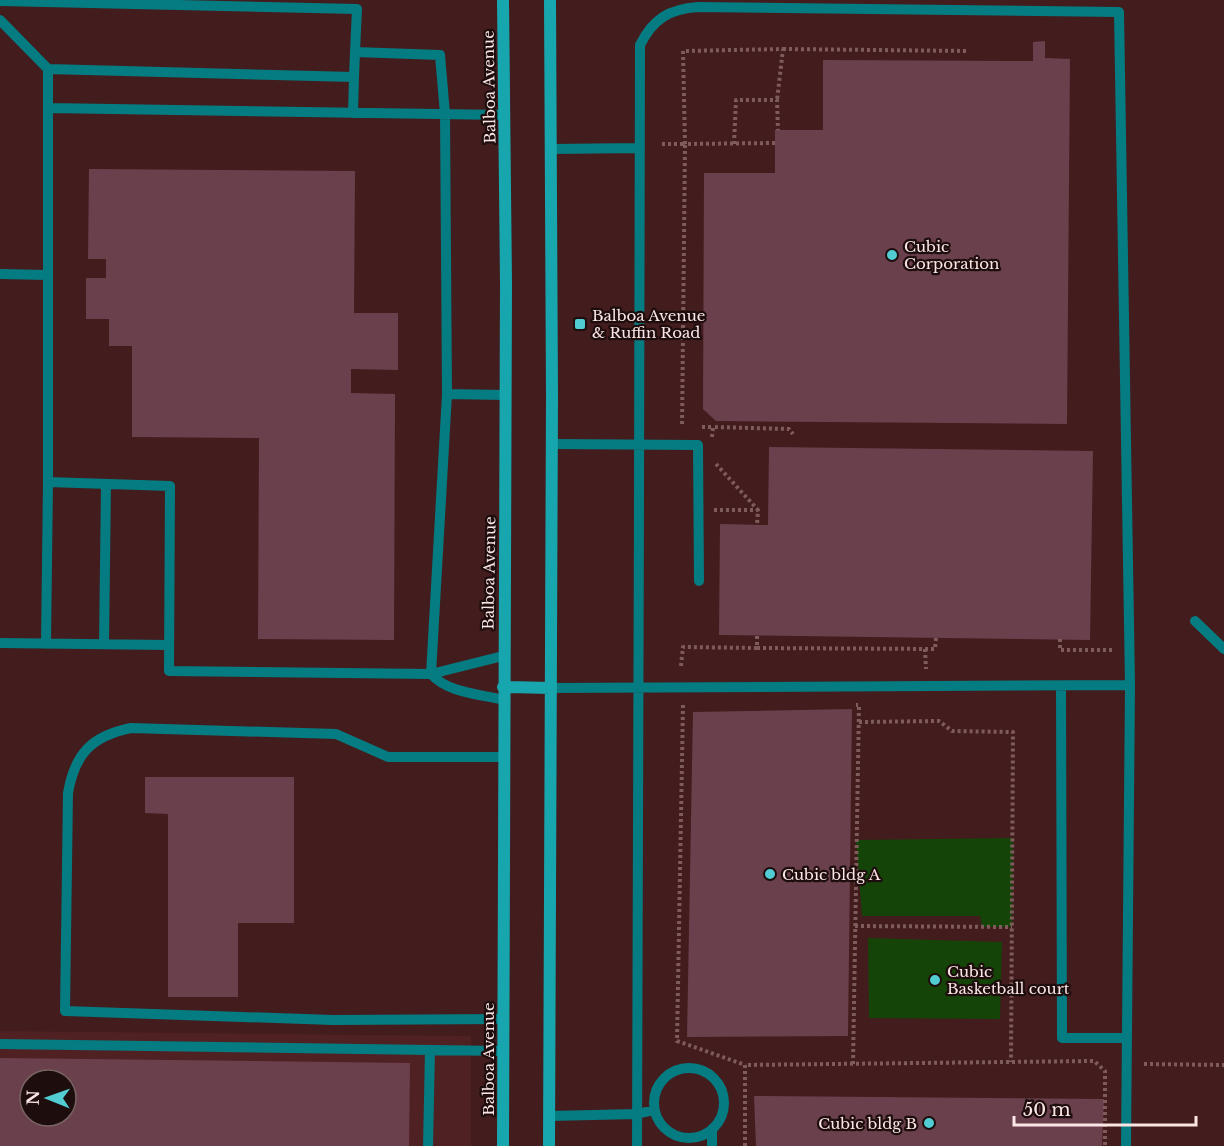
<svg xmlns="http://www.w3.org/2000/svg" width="1224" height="1146" viewBox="0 0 1224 1146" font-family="'Libre Baskerville',serif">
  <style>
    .built { fill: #502123; fill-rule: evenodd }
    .green { fill: #154408 }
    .building { fill: #6a404d; fill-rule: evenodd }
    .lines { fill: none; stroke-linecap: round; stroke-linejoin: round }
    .path { stroke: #7e5c5c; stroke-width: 4; stroke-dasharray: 3 3; stroke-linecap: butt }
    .lane { stroke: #047c81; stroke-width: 10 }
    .secondary { stroke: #17a6ad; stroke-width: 12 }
    .poi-dot { fill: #51ccd3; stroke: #1e0d0d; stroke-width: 2 }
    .labels { text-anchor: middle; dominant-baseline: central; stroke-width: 4.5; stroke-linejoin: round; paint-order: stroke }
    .street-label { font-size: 15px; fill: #fce6e5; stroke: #1e0d0d }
    .poi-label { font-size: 15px; fill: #fce6e5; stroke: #1e0d0d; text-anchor: start }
  </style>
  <rect width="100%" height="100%" fill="#431c1d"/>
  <path class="built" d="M 0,1031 L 471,1036 L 471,1146 L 0,1146 ZM 30,1080 L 66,1080 L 66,1116 L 30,1116 Z"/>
  <path class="green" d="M 1013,838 L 1012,927 L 982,927 L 980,916 L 862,916 L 856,840 Z
    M 868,938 L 1002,942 L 1000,1019 L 869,1018 Z"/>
  <path class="building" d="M 1045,41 L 1045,58 L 1070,59 L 1067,424 L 716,421 L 703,409 L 704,173 L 775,173 L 775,130 L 823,130 L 823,60 L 1033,61 L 1033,42 Z
    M 89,169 L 355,171 L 354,313 L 398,313 L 398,370 L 351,369 L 351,393 L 395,394 L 394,640 L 258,639 L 259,438 L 132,437 L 132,346 L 109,346 L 109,319 L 86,319 L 86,278 L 106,278 L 106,259 L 88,259 Z
    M 769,447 L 1093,451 L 1090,640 L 719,635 L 720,524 L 768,525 Z
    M 852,709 L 848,1036 L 687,1037 L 693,712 Z
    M 145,777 L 294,777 L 294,923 L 238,923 L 238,997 L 168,997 L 168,814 L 145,813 Z
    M 0,1058 L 410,1063 L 409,1146 L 0,1146 ZM 30,1080 L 66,1080 L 66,1116 L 30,1116 Z
    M 754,1096 L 1104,1099 L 1102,1146 L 756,1146 Z"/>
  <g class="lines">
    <path class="path" d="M 783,49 L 969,51
      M 775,143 L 685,144 L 683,51 L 783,49 L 777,100
      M 662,144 L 685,144 L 682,427
      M 734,144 L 736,100 L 777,100 L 778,130
      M 702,427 L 713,427
      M 712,437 L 713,427 L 789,429 L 793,434
      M 716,464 L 758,510
      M 714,510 L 758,510 L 757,525
      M 1060,639 L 1060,650 L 1114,650
      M 757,648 L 935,649 L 936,638
      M 925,649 L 926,669
      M 681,666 L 683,647 L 757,648 L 757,636
      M 683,705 L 677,1041 L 745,1065
      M 859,722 L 939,721 L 952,731 L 1013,732 L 1011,1062
      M 855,926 L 1012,927
      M 853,1064 L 859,705 L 856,705
      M 1144,1064 L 1224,1065
      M 745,1146 L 745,1065 L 1094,1061 L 1105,1071 L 1105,1146"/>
    <path class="lane" d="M 0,1 L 357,9 L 355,52 L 440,55 L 445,114 L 447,394 L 431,674 C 448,693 479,694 504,700
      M 0,20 L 48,69 L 48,482 L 170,486 L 169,671 L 431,674 L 503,656
      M 48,69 L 354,77 L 353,113
      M 354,77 L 355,52
      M 48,108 L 504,115
      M 551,149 L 640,148
      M 0,274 L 48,275
      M 447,394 L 505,395
      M 552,444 L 698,445 L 699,581
      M 1195,621 L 1224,649
      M 0,643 L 169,645
      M 46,644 L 48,482
      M 104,644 L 106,484
      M 1061,686 L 1062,1038 L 1127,1038
      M 551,688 L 1130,685
      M 503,1019 L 333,1020 L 65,1011 L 68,793 C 75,753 92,736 131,728 L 336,734 L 388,757 L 504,757
      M 0,1044 L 503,1051
      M654 1103a35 35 0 1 1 70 0a35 35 0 1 1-70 0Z
      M 549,1116 L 637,1114 L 654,1110
      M 428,1146 L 430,1050
      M 637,1146 C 640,779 638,412 640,45 C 653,19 669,9 698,7 L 1119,12 L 1130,685 L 1126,1146
      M 712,1146 L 712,1129"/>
    <path class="secondary" d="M 503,687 L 551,688
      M 503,1146 L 506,283 L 503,0
      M 549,1146 L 552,397 L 550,0"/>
  </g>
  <g class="poi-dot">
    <circle cx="892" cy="255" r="6"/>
    <rect x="574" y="318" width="12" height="12" rx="3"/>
    <circle cx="770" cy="874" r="6"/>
    <circle cx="935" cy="980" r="6"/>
    <circle cx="929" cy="1123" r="6"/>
  </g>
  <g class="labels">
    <g class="street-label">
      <text transform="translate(489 87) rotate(-91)">Balboa Avenue</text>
      <text transform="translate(489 573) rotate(-89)">Balboa Avenue</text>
      <text transform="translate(488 1059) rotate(-90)">Balboa Avenue</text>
    </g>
    <g class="poi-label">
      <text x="904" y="246">Cubic<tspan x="904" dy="17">Corporation</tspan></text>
      <text x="592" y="315">Balboa Avenue<tspan x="592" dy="17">&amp; Ruffin Road</tspan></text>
      <text x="782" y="874">Cubic bldg A</text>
      <text x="947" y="971">Cubic<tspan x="947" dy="17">Basketball court</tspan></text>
      <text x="917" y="1123" text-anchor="end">Cubic bldg B</text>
    </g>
  </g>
  <g transform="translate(48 1098) rotate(271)"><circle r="28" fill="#1e0d0d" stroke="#776463" stroke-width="1.5"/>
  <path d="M0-4.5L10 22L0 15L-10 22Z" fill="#51ccd3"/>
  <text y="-9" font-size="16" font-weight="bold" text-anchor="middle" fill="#fce6e5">N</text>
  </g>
  <path d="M1014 1116v9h182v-9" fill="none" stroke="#fce6e5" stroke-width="3"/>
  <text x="1023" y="1116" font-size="18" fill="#fce6e5" stroke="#1e0d0d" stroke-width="4.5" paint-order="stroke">50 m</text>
</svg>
